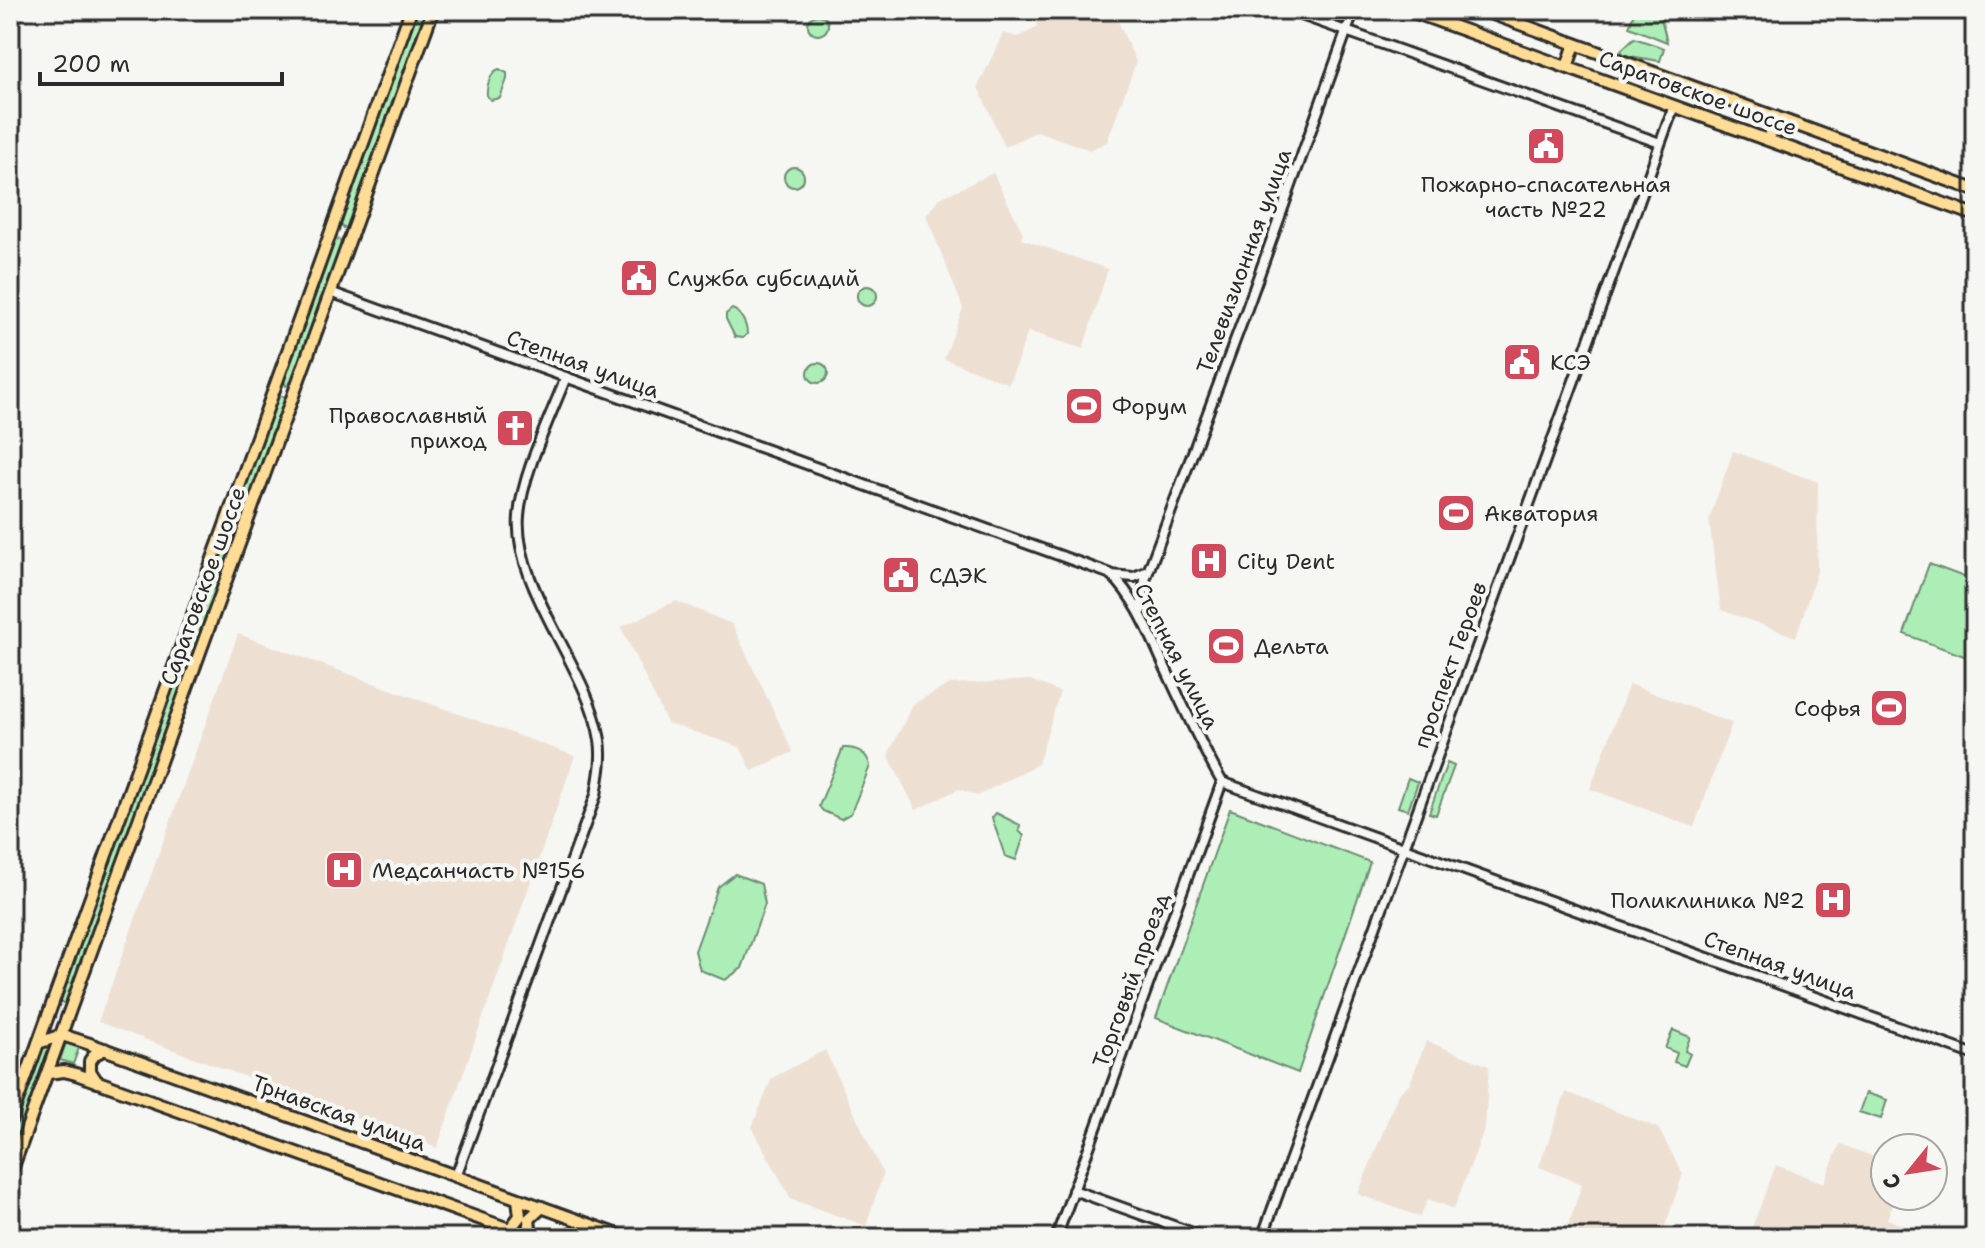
<svg xmlns="http://www.w3.org/2000/svg" width="1985" height="1248" viewBox="0 0 1985 1248" font-family="'Shantell Sans',sans-serif">
  <style>
    .built { fill: #ede0d3 }
    .green { fill: #adeeb7; stroke: #6c8c71; stroke-width: 2 }
    .lines { fill: none; stroke-linecap: round; stroke-linejoin: round }
    .minor-casing { stroke: #2b2b2b; stroke-width: 14 }
    .major-casing { stroke: #2b2b2b; stroke-width: 16 }
    .minor { stroke: #f6f6f2; stroke-width: 8 }
    .major { stroke: #ffdd96; stroke-width: 10 }
    .labels { text-anchor: middle; dominant-baseline: central; stroke-width: 8; stroke-linejoin: round; paint-order: stroke }
    .street-label { font-size: 22px; fill: #2b2b2b; stroke: #f6f6f2 }
    .poi-label { font-size: 22px; fill: #2b2b2b; stroke: #f6f6f2; text-anchor: start }
  </style>
  <rect width="100%" height="100%" fill="#f6f6f2"/>
  <filter id="ink" filterUnits="userSpaceOnUse"><feTurbulence type="fractalNoise" baseFrequency=".0125" numOctaves="2"/><feDisplacementMap in="SourceGraphic" scale="16" xChannelSelector="R" yChannelSelector="G"/><feConvolveMatrix kernelMatrix="1 2 1 2 8 2 1 2 1" color-interpolation-filters="sRGB"/></filter>
  <g filter="url(#ink)">
    <path class="built" d="M 1039,18 L 1118,21 L 1136,62 L 1107,142 L 1090,150 L 1037,131 L 1005,147 L 978,87 L 1003,33 L 1018,37 L 1036,28 Z
      M 993,173 L 1023,233 L 1021,239 L 1108,269 L 1083,349 L 1028,331 L 1009,384 L 944,359 L 963,308 L 926,215 L 940,198 Z
      M 1733,451 L 1818,482 L 1817,571 L 1796,637 L 1721,610 L 1709,520 Z
      M 676,601 L 732,624 L 793,752 L 752,771 L 740,747 L 667,723 L 621,627 Z
      M 238,634 L 575,756 L 437,1148 L 98,1022 Z
      M 1030,680 L 1060,692 L 1038,764 L 977,796 L 959,789 L 916,810 L 888,755 L 913,704 L 950,684 Z
      M 1629,684 L 1732,723 L 1694,827 L 1590,789 Z
      M 1426,1041 L 1489,1066 L 1485,1127 L 1454,1209 L 1428,1199 L 1420,1217 L 1358,1194 L 1398,1094 L 1410,1083 Z
      M 825,1050 L 883,1174 L 866,1226 L 791,1199 L 752,1127 L 772,1078 Z
      M 1566,1092 L 1658,1128 L 1683,1174 L 1661,1238 L 1564,1238 L 1582,1184 L 1539,1167 Z
      M 1840,1144 L 1885,1161 L 1885,1196 L 1895,1196 L 1887,1219 L 1936,1238 L 1748,1238 L 1776,1165 L 1824,1183 Z"/>
    <path class="green" d="M 416,10 L 428,10 L 350,227 L 343,228 L 340,221 Z
      M 1306,10 L 1347,10 L 1343,23 Z
      M 1635,10 L 1659,10 L 1667,42 L 1629,27 Z
      M808 25a10 10 0 1 1 20 0a10 10 0 1 1-20 0Z
      M 1634,38 L 1664,48 L 1660,61 L 1624,55 L 1621,50 Z
      M 499,69 L 507,73 L 507,79 L 500,98 L 491,100 L 487,96 C 486,87 490,72 499,69 Z
      M784 177a10 10 0 1 1 20 0a10 10 0 1 1-20 0Z
      M 334,239 L 340,240 L 342,248 L 293,383 L 286,386 L 283,379 Z
      M857 296a10 10 0 1 1 20 0a10 10 0 1 1-20 0Z
      M 732,309 C 741,312 747,325 747,334 L 743,338 L 735,337 L 726,319 L 726,314 Z
      M808 373a10 10 0 1 1 20 0a10 10 0 1 1-20 0Z
      M 278,396 L 283,396 L 286,403 L 70,1000 L 63,1003 L 59,997 Z
      M 1929,564 L 1975,581 L 1975,660 L 1904,634 Z
      M 843,748 C 856,747 868,753 870,766 L 851,813 L 841,819 L 823,811 L 819,806 Z
      M 1447,763 L 1454,766 L 1436,815 L 1429,813 Z
      M 1408,778 L 1418,782 L 1408,810 L 1398,807 Z
      M 1230,809 L 1370,862 L 1298,1073 L 1156,1018 Z
      M 996,813 L 1020,825 L 1019,831 L 1024,836 L 1016,860 L 1005,856 L 992,818 Z
      M 735,874 L 761,884 L 765,904 L 742,968 L 725,980 L 700,970 L 695,951 L 718,887 Z
      M 1673,1030 L 1690,1037 L 1685,1051 L 1690,1054 L 1685,1066 L 1674,1062 L 1677,1053 L 1665,1048 Z
      M 67,1040 L 80,1045 L 73,1064 L 60,1060 Z
      M 55,1041 L 10,1167 L 10,1133 L 40,1049 L 46,1043 Z
      M 1866,1093 L 1887,1100 L 1881,1119 L 1859,1112 Z"/>
    <g class="lines">
      <g class="minor-casing">
        <path id="minor" d="M 1287,10 L 1660,143
          M 330,292 L 1111,574 C 1137,600 1149,632 1164,665 C 1182,704 1200,744 1222,782 L 1975,1055
          M 1111,575 L 1134,577 L 1148,571
          M 1141,612 L 1145,580 L 1245,314 L 1354,10
          M 456,1176 L 596,795 C 599,777 603,759 600,740 C 589,669 513,587 519,516 C 522,474 550,418 566,377
          M 1073,1190 L 1207,1238
          M 1056,1238 L 1222,782
          M 1262,1238 L 1674,106"/>
      </g>
      <g class="major-casing">
        <path id="major" d="M 1408,10 L 1975,215
          M 1482,10 L 1975,190
          M 1567,67 L 1575,44
          M 1768,140 L 1776,117
          M 38,1043 L 62,1035 L 87,1043 L 627,1238
          M 48,1073 L 64,1071 L 76,1074 L 534,1238
          M 97,1082 L 90,1071 L 90,1061 L 95,1054 L 105,1049
          M 10,1121 L 411,10
          M 10,1175 L 433,10
          M 510,1229 L 520,1216 L 518,1199
          M 531,1237 L 529,1219 L 542,1207"/>
      </g>
      <use href="#minor" class="minor"/>
      <use href="#major" class="major"/>
    </g>
  </g>
  <defs>
    <g id="civic-square" transform="scale(2)"><rect x="-9" y="-9" width="18" height="18" rx="4" fill="#d1495b" stroke="#f6f6f2"/><path d="M-.6-6.5H3V-4.5H.6V-3L4-1V1h2V6H-6V1h2V-1L-.6-3ZM-1.2 2.5V6h2.4V2.5Z" fill="#fff"/></g>
    <g id="stadium-square" transform="scale(2)"><rect x="-9" y="-9" width="18" height="18" rx="4" fill="#d1495b" stroke="#f6f6f2"/><path d="M0-5a6.5 5 0 1 0 0 10a6.5 5 0 1 0 0-10ZM-3.5-1.8h7v3.6h-7Z" fill="#fff"/></g>
    <g id="church-square" transform="scale(2)"><rect x="-9" y="-9" width="18" height="18" rx="4" fill="#d1495b" stroke="#f6f6f2"/><path d="M-1.2-6h2.4v3.5h3.3v2.4h-3.3V6h-2.4V-.1h-3.3v-2.4h3.3Z" fill="#fff"/></g>
    <g id="hospital-square" transform="scale(2)"><rect x="-9" y="-9" width="18" height="18" rx="4" fill="#d1495b" stroke="#f6f6f2"/><path d="M-5-5h3v3.5h4V-5h3V5h-3V1.5h-4V5h-3Z" fill="#fff"/></g>
  </defs>
  <g fill-rule="evenodd">
    <use href="#civic-square" x="1546" y="146"/>
    <use href="#civic-square" x="639" y="278"/>
    <use href="#civic-square" x="1522" y="362"/>
    <use href="#stadium-square" x="1084" y="406"/>
    <use href="#church-square" x="515" y="428"/>
    <use href="#stadium-square" x="1456" y="513"/>
    <use href="#hospital-square" x="1209" y="561"/>
    <use href="#civic-square" x="901" y="575"/>
    <use href="#stadium-square" x="1226" y="646"/>
    <use href="#stadium-square" x="1889" y="708"/>
    <use href="#hospital-square" x="344" y="870"/>
    <use href="#hospital-square" x="1833" y="900"/>
  </g>
  <g class="labels">
    <g class="street-label">
      <text transform="translate(1698 93) rotate(20)">Саратовское шоссе</text>
      <text transform="translate(1244 261) rotate(-70)">Телевизионная улица</text>
      <text transform="translate(583 364) rotate(20)">Степная улица</text>
      <text transform="translate(203 586) rotate(-70)">Саратовское шоссе</text>
      <text transform="translate(1177 656) rotate(63)">Степная улица</text>
      <text transform="translate(1450 665) rotate(-70)">проспект Героев</text>
      <text transform="translate(1780 965) rotate(20)">Степная улица</text>
      <text transform="translate(1131 980) rotate(-70)">Торговый проезд</text>
      <text transform="translate(339 1113) rotate(20)">Трнавская улица</text>
    </g>
    <g class="poi-label">
      <text x="1546" y="184" text-anchor="middle">Пожарно-спасательная<tspan x="1546" dy="25">часть №22</tspan></text>
      <text x="667" y="278">Служба субсидий</text>
      <text x="1550" y="362">КСЭ</text>
      <text x="1112" y="406">Форум</text>
      <text x="487" y="415" text-anchor="end">Православный<tspan x="487" dy="25">приход</tspan></text>
      <text x="1484" y="513">Акватория</text>
      <text x="1237" y="561">City Dent</text>
      <text x="929" y="575">СДЭК</text>
      <text x="1254" y="646">Дельта</text>
      <text x="1861" y="708" text-anchor="end">Софья</text>
      <text x="372" y="870">Медсанчасть №156</text>
      <text x="1805" y="900" text-anchor="end">Поликлиника №2</text>
    </g>
  </g>
  <rect width="1985" height="1248" fill="none" stroke="#f6f6f2" stroke-width="40"/>
  <rect x="20" y="20" width="1945" height="1208" fill="none" stroke="#2b2b2b" stroke-width="3" filter="url(#ink)"/>
  <g transform="translate(1909 1172) rotate(240)"><circle r="38" fill="#f6f6f2" stroke="#a5a5a2" stroke-width="2"/>
  <path d="M0-6L14 30L0 20L-14 30Z" fill="#d1495b"/>
  <text y="-12" font-size="22" font-weight="bold" text-anchor="middle" fill="#2b2b2b">С</text>
  </g>
  <path d="M40 72v12h242v-12" fill="none" stroke="#2b2b2b" stroke-width="4"/>
  <text x="52" y="72" font-size="24" fill="#2b2b2b" stroke="#f6f6f2" stroke-width="6" paint-order="stroke">200 m</text>
</svg>
